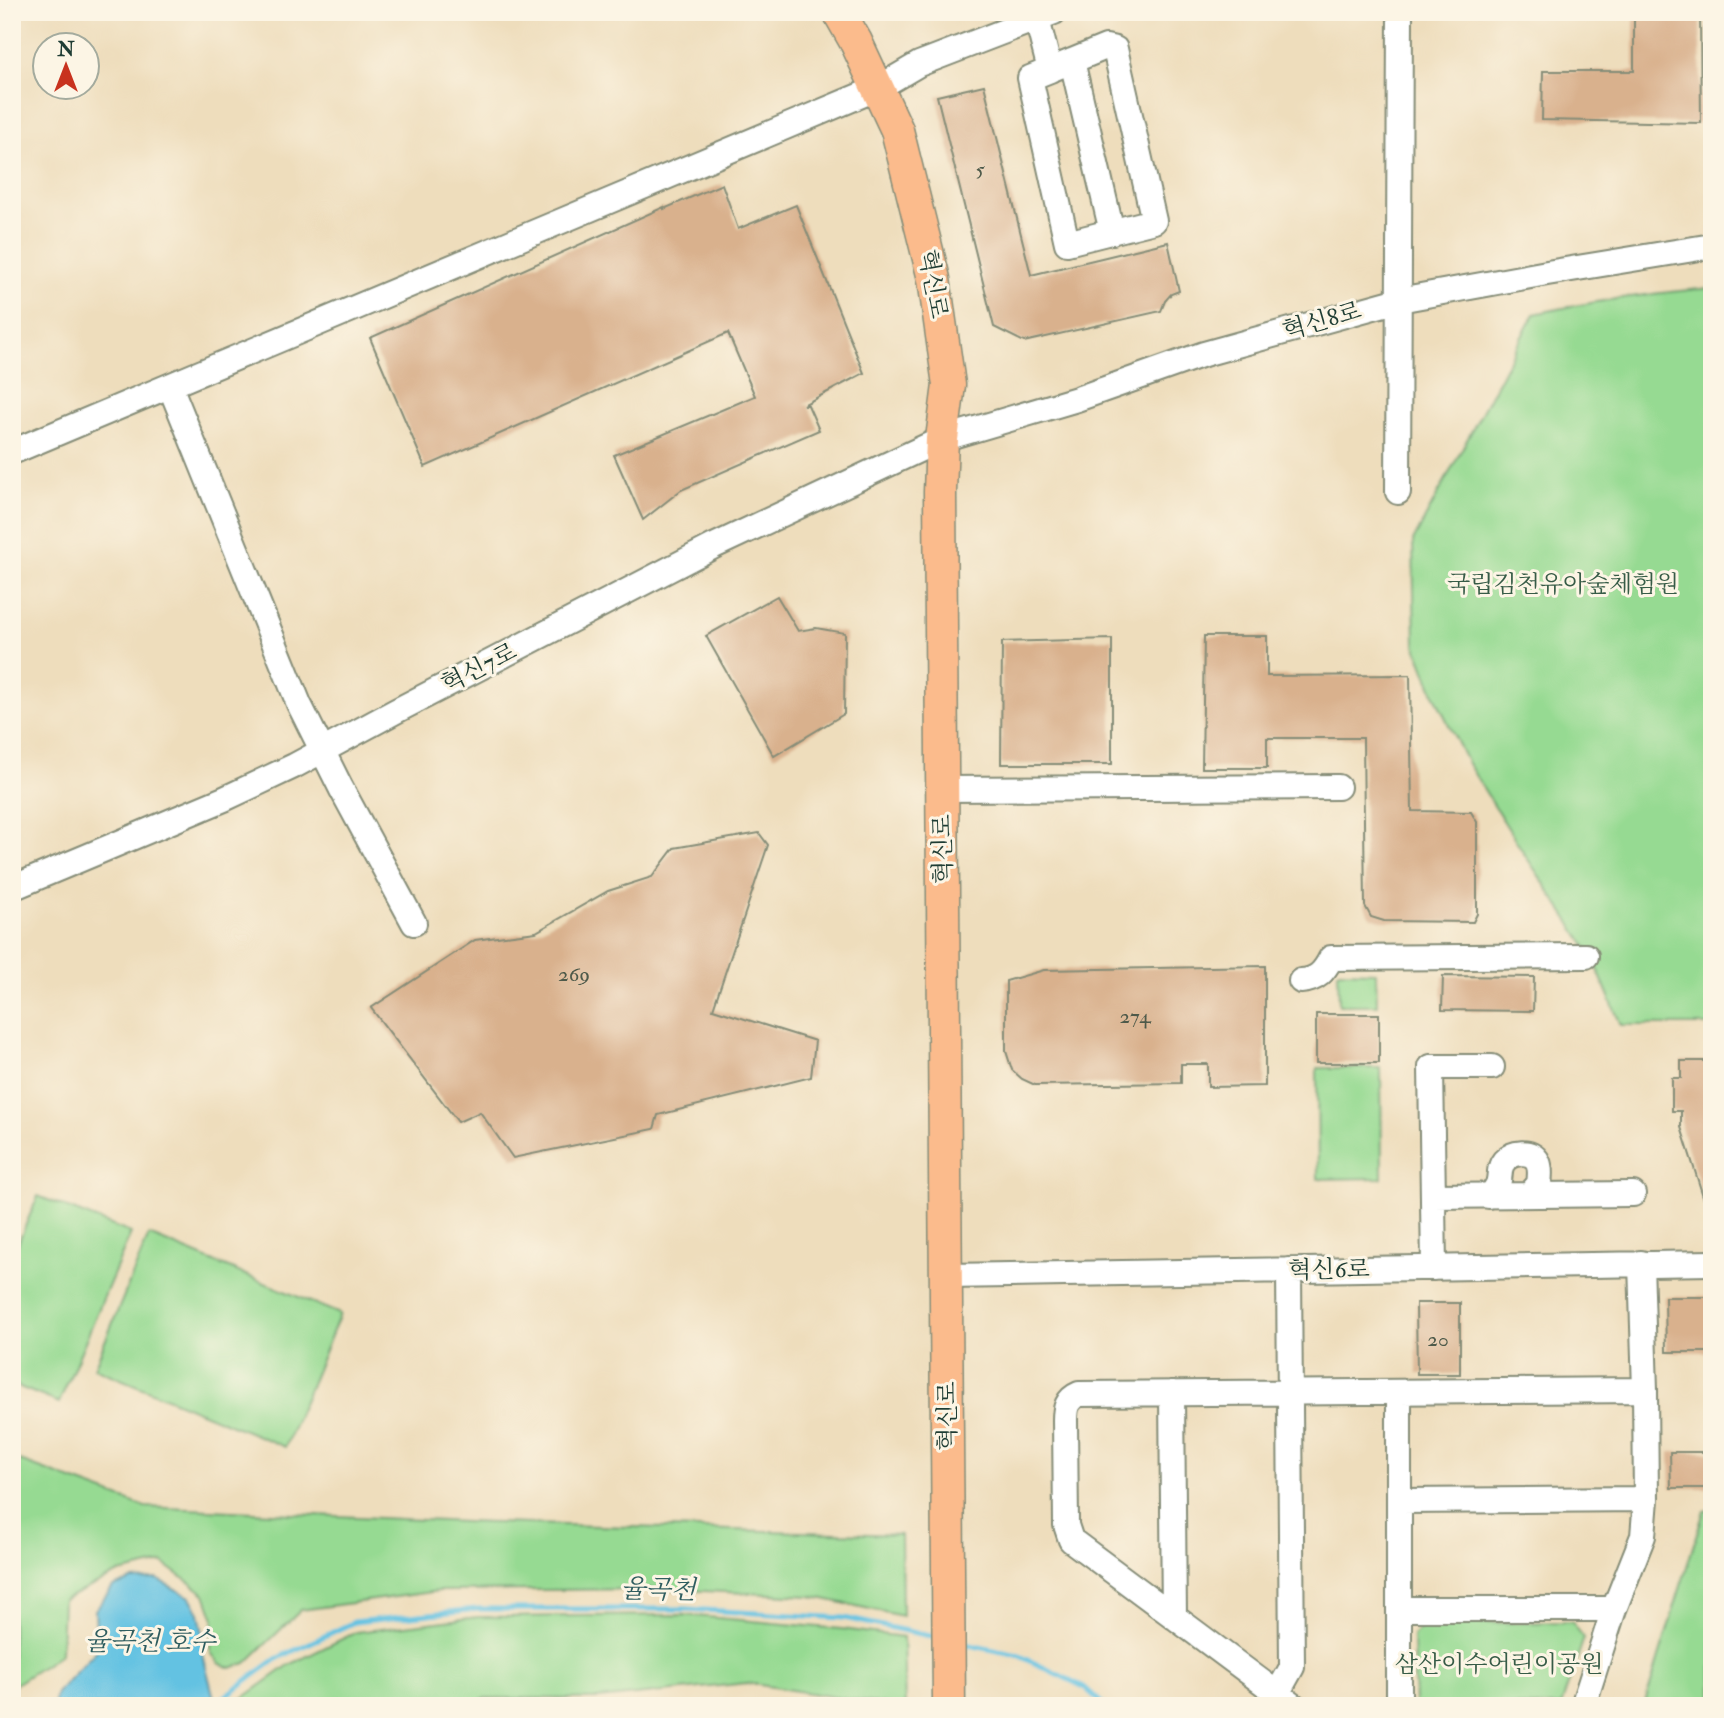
<svg xmlns="http://www.w3.org/2000/svg" width="1724" height="1718" viewBox="0 0 1724 1718" font-family="'IM FELL Double Pica','Noto Serif KR',serif">
  <style>
    .green { fill: #96da92; stroke: #5a8c63; stroke-width: 2 }
    .water { fill: #64c2e2; stroke: #42808b; stroke-width: 2 }
    .lines { fill: none; stroke-linecap: round; stroke-linejoin: round }
    .stream { stroke: #64c2e2; stroke-width: 5 }
    .building { fill: #d9b18d }
    .minor-casing { stroke: #868d78; stroke-width: 28 }
    .major-casing { stroke: #868d78; stroke-width: 35 }
    .minor { stroke: #fff; stroke-width: 24 }
    .major { stroke: #fbbb8c; stroke-width: 32 }
    .labels { text-anchor: middle; dominant-baseline: central; stroke-width: 6; stroke-linejoin: round; paint-order: stroke }
    .number-label { font-size: 21px; fill: #4e5a4a }
    .street-label { font-size: 24px; fill: #1f3d34; stroke: #fcf5e5 }
    .park-label { font-size: 24px; fill: #375c47; stroke: #fcf5e5 }
    .water-label { font-size: 26px; font-style: italic; fill: #305e60; stroke: #fcf5e5 }
  </style>
  <rect width="100%" height="100%" fill="#fcf5e5"/>
  <filter id="ink" filterUnits="userSpaceOnUse"><feTurbulence type="fractalNoise" baseFrequency=".0143" numOctaves="2"/><feDisplacementMap in="SourceGraphic" scale="14" xChannelSelector="R" yChannelSelector="G"/><feConvolveMatrix kernelMatrix="1 2 1 2 8 2 1 2 1" color-interpolation-filters="sRGB"/></filter>
  <filter id="wash" filterUnits="userSpaceOnUse"><feTurbulence type="fractalNoise" baseFrequency=".00686" numOctaves="4" result="noise"/><feDisplacementMap in="SourceGraphic" scale="28" xChannelSelector="R" yChannelSelector="G"/><feGaussianBlur stdDeviation="1.57" result="paint"/><feColorMatrix in="noise" values="0 0 0 0 0 0 0 0 0 0 0 0 0 0 0 0 0 1.4 0 .05"/><feComposite in="paint" operator="in"/></filter>
  <g filter="url(#wash)">
    <rect width="100%" height="100%" fill="#eeddbc"/>
    <path class="green" d="M 1712,288 L 1712,1025 L 1621,1025 L 1590,952 L 1521,849 L 1467,762 L 1435,696 L 1415,644 L 1413,541 L 1534,314 C 1593,301 1651,293 1712,288 Z
      M 1338,971 L 1376,972 L 1377,1005 L 1339,1005 Z
      M 1317,1068 L 1381,1068 L 1382,1178 L 1318,1179 Z
      M 38,1196 L 131,1233 L 59,1403 L 12,1384 L 12,1257 Z
      M 149,1235 L 340,1314 L 285,1447 L 94,1368 Z
      M 12,1458 L 145,1507 L 466,1522 L 901,1535 L 902,1616 L 810,1596 L 660,1589 L 439,1591 L 301,1610 L 246,1663 L 231,1668 L 219,1663 L 211,1653 L 211,1635 L 214,1619 L 205,1594 L 163,1563 L 119,1573 L 63,1600 L 61,1654 L 14,1685 L 12,1703 Z
      M 1712,1510 L 1712,1706 L 1644,1706 L 1704,1511 Z
      M 684,1615 L 841,1629 L 903,1637 L 905,1706 L 892,1706 L 747,1683 L 598,1699 L 485,1698 L 471,1706 L 232,1706 L 289,1665 L 356,1632 L 478,1617 Z
      M 1572,1622 L 1584,1638 L 1561,1706 L 1415,1706 L 1413,1636 L 1422,1624 Z"/>
    <path class="water" d="M 157,1579 L 190,1597 L 199,1613 L 203,1634 L 203,1655 L 216,1706 L 53,1706 L 56,1693 L 97,1650 L 95,1610 L 113,1587 L 132,1580 Z"/>
    <g class="lines">
      <path class="stream" d="M 960,1643 L 1018,1655 L 1084,1687 L 1105,1706
        M 215,1704 L 276,1659 L 354,1622 L 477,1609 L 686,1609 L 844,1618 L 940,1638"/>
    </g>
    <g id="blocks">
      <path class="building" d="M 1634,12 L 1700,12 L 1701,123 L 1542,120 L 1543,71 L 1634,71 Z
        M 984,85 L 1031,275 L 1168,242 L 1179,291 L 1171,294 L 1165,301 L 1161,311 L 1024,342 L 994,327 L 937,96 Z
        M 722,184 L 738,229 L 796,205 L 864,373 L 803,405 L 808,405 L 819,430 L 681,490 L 643,520 L 614,455 L 755,396 L 728,333 L 425,467 L 370,338 L 664,207 L 664,209 Z
        M 777,596 L 798,631 L 816,628 L 845,633 L 844,714 L 774,756 L 706,636 Z
        M 1204,636 L 1267,636 L 1267,676 L 1410,675 L 1412,811 L 1471,812 L 1477,822 L 1477,914 L 1473,922 L 1384,921 L 1371,917 L 1365,906 L 1363,738 L 1267,738 L 1267,768 L 1202,768 Z
        M 1112,639 L 1112,764 L 1001,764 L 1002,642 Z
        M 759,833 L 768,845 L 713,1009 L 815,1041 L 811,1077 L 658,1115 L 654,1129 L 513,1158 L 480,1112 L 458,1122 L 371,1008 L 475,940 L 536,932 L 608,891 L 652,877 L 674,848 Z
        M 1265,966 L 1265,1086 L 1208,1087 L 1208,1064 L 1181,1064 L 1181,1083 L 1035,1085 L 1022,1079 L 1012,1070 L 1006,1051 L 1006,981 L 1044,970 Z
        M 1443,976 L 1534,977 L 1533,1011 L 1442,1010 Z
        M 1316,1014 L 1379,1014 L 1379,1063 L 1316,1063 Z
        M 1681,1061 L 1712,1061 L 1712,1214 L 1709,1215 L 1681,1127 L 1681,1111 L 1672,1111 L 1672,1078 L 1681,1078 Z
        M 1665,1297 L 1712,1297 L 1712,1352 L 1666,1352 Z
        M 1416,1303 L 1460,1303 L 1460,1374 L 1417,1374 Z
        M 1670,1452 L 1712,1452 L 1712,1488 L 1671,1488 Z"/>
    </g>
  </g>
  <g filter="url(#ink)">
    <use href="#blocks" fill-opacity="0" stroke="#868d78" stroke-width="2"/>
    <g class="lines">
      <g class="minor-casing">
        <path id="minor" d="M 1037,19 L 1050,70 L 1030,78 L 1067,243 L 1154,221 L 1115,49 L 1106,47 L 1050,70
          M 1072,61 L 1112,232
          M 170,386 L 299,704 L 341,788 L 414,923
          M 12,452 L 878,88 L 919,64 L 1054,12
          M 1398,492 L 1400,12
          M 942,789 L 1338,787
          M 12,888 L 224,799 L 294,766 L 396,711 L 714,546 L 942,439 L 1077,399 L 1204,354 L 1399,300 L 1547,273 L 1712,246
          M 1301,981 C 1317,980 1324,972 1331,958 L 1586,956
          M 1433,1196 L 1633,1194
          M 1489,1196 C 1506,1181 1495,1172 1504,1161 C 1512,1152 1532,1149 1538,1162 C 1541,1169 1540,1177 1539,1184 L 1529,1195
          M 1641,1263 L 1645,1390
          M 1434,1268 L 1431,1067 L 1492,1067
          M 947,1276 L 1712,1263
          M 1172,1393 L 1174,1617
          M 1399,1393 L 1399,1706
          M 1400,1501 L 1646,1499
          M 1400,1609 L 1614,1609
          M 1277,1694 L 1292,1667 L 1289,1270
          M 1294,1706 L 1071,1540 L 1066,1525 L 1065,1420 C 1065,1408 1067,1399 1079,1394 L 1645,1390 L 1646,1499 L 1643,1536 L 1614,1609 L 1583,1706"/>
      </g>
      <g class="major-casing">
        <path id="major" d="M 839,12 L 856,42 L 897,130 L 934,279 L 949,385 L 942,439 L 940,492 L 949,1706"/>
      </g>
      <use href="#minor" class="minor"/>
      <use href="#major" class="major"/>
    </g>
  </g>
  <g class="labels">
    <g class="number-label">
      <text x="980" y="169">5</text>
      <text x="574" y="974">269</text>
      <text x="1135" y="1016">274</text>
      <text x="1438" y="1339">20</text>
    </g>
    <g class="street-label">
      <text transform="translate(933 284) rotate(80)">혁신로</text>
      <text transform="translate(1322 321) rotate(-16)">혁신8로</text>
      <text transform="translate(479 668) rotate(-27)">혁신7로</text>
      <text transform="translate(943 849) rotate(-91)">혁신로</text>
      <text transform="translate(1329 1270) rotate(-1)">혁신6로</text>
      <text transform="translate(947 1416) rotate(-90)">혁신로</text>
    </g>
    <g class="park-label">
      <text x="1563" y="584">국립김천유아숲체험원</text>
      <text x="1499" y="1664">삼산이수어린이공원</text>
    </g>
    <g class="water-label">
      <text transform="translate(658 1590) rotate(1)">율곡천</text>
      <text x="150" y="1642">율곡천 호수</text>
    </g>
  </g>
  <rect width="1724" height="1718" fill="none" stroke="#fcf5e5" stroke-width="42"/>
  <g transform="translate(66 66)"><circle r="33" fill="#fcf5e5" stroke="#a4ab9e" stroke-width="2"/>
  <path d="M0-5L12 26L0 18L-12 26Z" fill="#c8321e"/>
  <text y="-10" font-size="19" font-weight="bold" text-anchor="middle" fill="#1f3d34">N</text>
  </g>
</svg>
